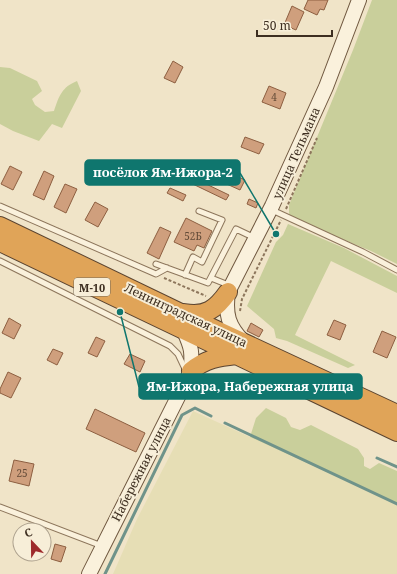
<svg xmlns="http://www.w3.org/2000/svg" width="397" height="574" viewBox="0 0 397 574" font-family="'Noto Serif',serif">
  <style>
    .farmland { fill: #e6deb5 }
    .green { fill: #c9cf9b }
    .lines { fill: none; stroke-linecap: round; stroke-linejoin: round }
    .stream { stroke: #6f938a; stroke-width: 3 }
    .building { fill: #cf9f7d; stroke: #8d5f41 }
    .lane-casing { stroke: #8d765c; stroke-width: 7 }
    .secondary-casing { stroke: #6f573f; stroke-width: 16 }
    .highway-casing { stroke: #5b4430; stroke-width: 20 }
    .path { stroke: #8d765c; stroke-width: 2; stroke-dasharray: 3 2; stroke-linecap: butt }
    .lane { stroke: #faf1dc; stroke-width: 5 }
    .secondary { stroke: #faf1dc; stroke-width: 14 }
    .highway { stroke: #e0a458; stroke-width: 18 }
    .labels { text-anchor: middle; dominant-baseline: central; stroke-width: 4; stroke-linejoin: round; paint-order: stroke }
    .number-label { font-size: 10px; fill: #624a37 }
    .shield { fill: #f7eed8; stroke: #756857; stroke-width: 1 }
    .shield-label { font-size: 11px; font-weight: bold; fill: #3d2e20 }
    .street-label { font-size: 12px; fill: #3d2e20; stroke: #f7eed8 }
    .leader { fill: none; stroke: #0f766e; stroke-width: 1.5 }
    .callout-dot { fill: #0f766e; stroke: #f7eed8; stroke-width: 1.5 }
    .callout { fill: #0f766e; stroke: #0f766e; stroke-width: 1.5 }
    .callout-label { font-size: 13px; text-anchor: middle; font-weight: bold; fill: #fff }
  </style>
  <rect width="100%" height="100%" fill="#f0e4c8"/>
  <path class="farmland" d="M 193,411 L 397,504 L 397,574 L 113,574 L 137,519 Z"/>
  <path class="green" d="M 372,0 L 397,0 L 397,264 L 371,251 L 289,217 L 289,205 L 353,50 Z
    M 0,67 L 10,68 L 37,81 L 42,91 L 32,99 L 35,105 L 45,112 L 54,111 C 59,96 62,87 77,81 L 81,91 L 62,128 L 52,124 L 39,141 L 13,131 L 0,124 Z
    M 288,224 L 344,248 L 397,276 L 397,293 L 331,261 L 295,335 L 355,365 L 348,368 L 287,341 L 276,338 L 274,329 L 247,306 L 276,242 L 283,235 Z
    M 266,408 L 286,418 L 291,427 L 300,430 L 311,425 L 358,449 L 364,458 L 364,466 L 370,469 L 379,463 L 397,471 L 397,504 L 250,437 L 256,418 Z"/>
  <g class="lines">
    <path class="stream" d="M 225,423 L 397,504
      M 377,458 L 397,467
      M 105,574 L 182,415 L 195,408 L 211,416"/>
  </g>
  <path class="building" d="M 308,0 L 328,0 L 324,10 L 320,9 L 317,15 L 304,9 Z
    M 292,6 L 304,12 L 296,30 L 284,25 Z
    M 173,61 L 183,67 L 175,83 L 164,78 Z
    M 269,86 L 286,93 L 280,109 L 262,102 Z
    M 245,137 L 264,144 L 259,154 L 241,147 Z
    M 10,166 L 22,172 L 13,190 L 1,184 Z
    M 177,170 L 229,195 L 226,200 L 174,175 Z
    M 44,171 L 54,176 L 44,200 L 33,195 Z
    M 225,171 L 245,180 L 240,190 L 220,181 Z
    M 65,184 L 77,189 L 66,213 L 54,207 Z
    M 170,188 L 186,195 L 183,201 L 167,193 Z
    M 249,199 L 258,203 L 256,208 L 247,204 Z
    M 95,202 L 108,209 L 98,227 L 85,220 Z
    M 186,218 L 212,231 L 204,248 L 197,245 L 194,251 L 174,242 Z
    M 160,227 L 171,232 L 159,259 L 147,253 Z
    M 9,318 L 21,325 L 14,339 L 2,333 Z
    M 334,320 L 346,325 L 340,340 L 327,335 Z
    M 251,323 L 263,330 L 259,337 L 247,331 Z
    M 382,331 L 396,337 L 387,358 L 373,352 Z
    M 96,337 L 105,341 L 97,357 L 88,353 Z
    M 53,349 L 63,353 L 57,365 L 47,360 Z
    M 130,354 L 145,361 L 140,372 L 124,364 Z
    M 8,372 L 21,378 L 11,398 L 0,393 L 0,389 Z
    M 95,409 L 145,433 L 136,452 L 86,429 Z
    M 14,460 L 34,464 L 29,486 L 9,481 Z
    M 55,544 L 66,547 L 61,562 L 51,559 Z"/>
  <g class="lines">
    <g class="lane-casing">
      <path id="lane" d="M 0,206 L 156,274 L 167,268
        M 272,210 L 363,252 L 397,270
        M 0,261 L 170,346 L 178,354 L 186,371
        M 156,264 L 208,283 L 236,229 L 255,238
        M 185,275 L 193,257 L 202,262 L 222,220 L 199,211
        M 211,278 L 231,286
        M 0,507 L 102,546"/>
    </g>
    <g class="secondary-casing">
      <path id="secondary" d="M 244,342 C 228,326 225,314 228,292 L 272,206 L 326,87 L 359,0
        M 89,574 L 191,371 C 192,351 192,349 184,331"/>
    </g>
    <g class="highway-casing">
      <path id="highway" d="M 0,226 L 210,327 L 397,414
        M 0,242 L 397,432
        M 184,313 C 206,317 216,309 228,292
        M 191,371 C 205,359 219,357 236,355"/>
    </g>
    <path class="path" d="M 286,209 L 317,138
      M 164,278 L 206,296
      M 240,311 L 242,299 L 281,220"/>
    <use href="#lane" class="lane"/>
    <use href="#secondary" class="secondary"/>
    <use href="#highway" class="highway"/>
  </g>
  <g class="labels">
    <g class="number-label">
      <text x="274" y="97">4</text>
      <text x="193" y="236">52Б</text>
      <text x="22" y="473">25</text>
    </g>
    <rect class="shield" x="74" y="278" width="36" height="18" rx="3"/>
    <g class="shield-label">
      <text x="92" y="287">М-10</text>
    </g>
    <g class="street-label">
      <text transform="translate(296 153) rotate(-66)">улица Тельмана</text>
      <text transform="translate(186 315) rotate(25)">Ленинградская улица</text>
      <text transform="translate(141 469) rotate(-63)">Набережная улица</text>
    </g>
  </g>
  <path class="leader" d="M276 234L240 173M120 312L139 387"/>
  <g class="callout-dot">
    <circle cx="276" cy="234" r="4"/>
    <circle cx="120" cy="312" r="4"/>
  </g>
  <g class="callout">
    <rect x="85" y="160" width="155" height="25" rx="4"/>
    <rect x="139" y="374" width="223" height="25" rx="4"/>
  </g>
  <g class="callout-label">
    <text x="163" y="177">посёлок Ям-Ижора-2</text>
    <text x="250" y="391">Ям-Ижора, Набережная улица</text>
  </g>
  <g transform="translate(32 542) rotate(338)"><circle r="19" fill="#f7eed8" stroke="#ada18e"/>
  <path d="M0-3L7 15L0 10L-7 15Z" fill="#9e2a2b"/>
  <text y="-6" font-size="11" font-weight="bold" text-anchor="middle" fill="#3d2e20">С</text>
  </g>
  <path d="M257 30v6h75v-6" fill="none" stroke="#3d2e20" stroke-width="2"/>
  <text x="263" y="30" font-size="12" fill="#3d2e20" stroke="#f7eed8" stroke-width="3" paint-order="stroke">50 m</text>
</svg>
